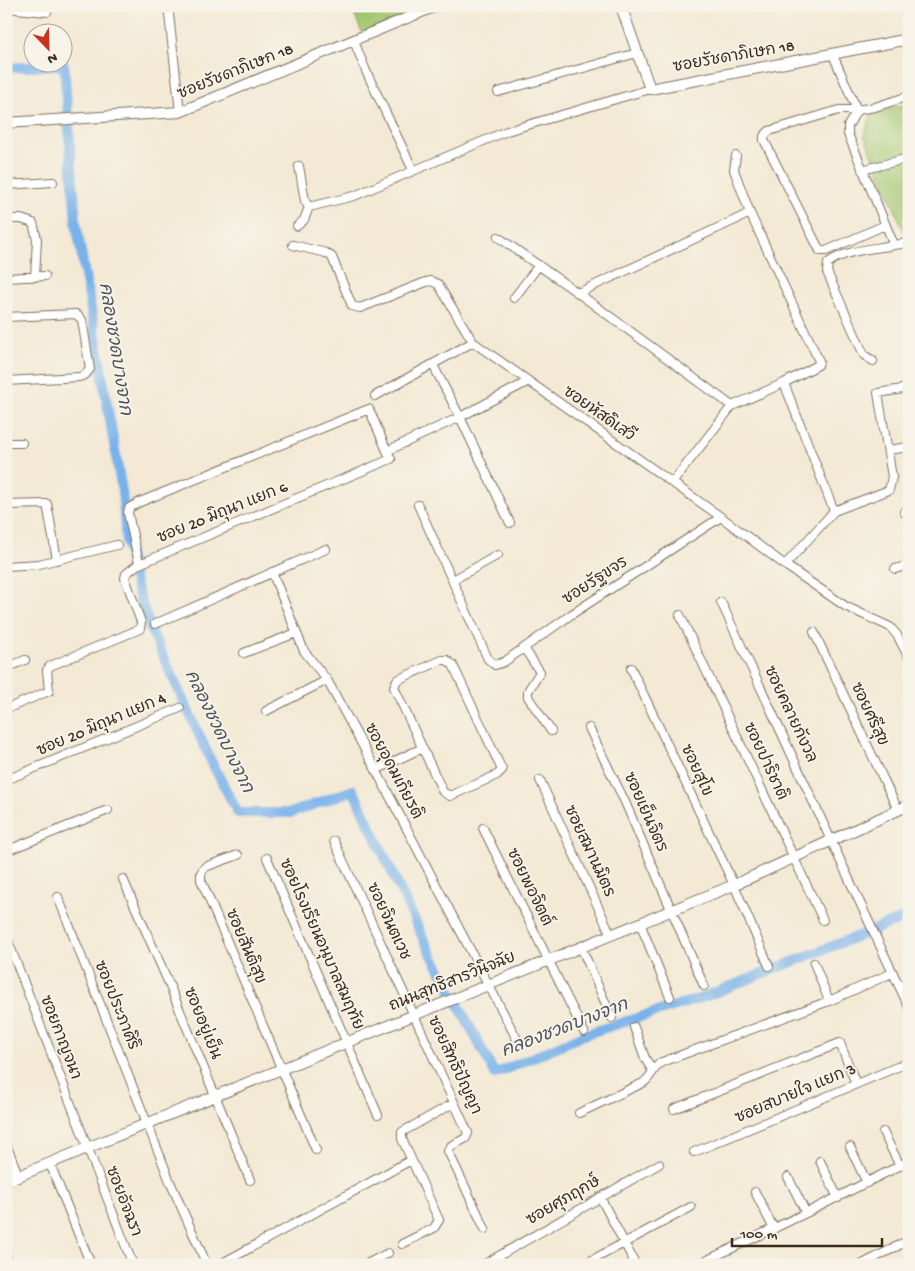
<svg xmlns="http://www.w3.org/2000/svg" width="915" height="1271" viewBox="0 0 915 1271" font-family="'Gochi Hand','Playpen Sans Thai',sans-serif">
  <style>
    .green { fill: #a2c670; stroke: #6e7847 }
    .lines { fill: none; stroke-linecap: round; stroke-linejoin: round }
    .canal { stroke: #79b2ea; stroke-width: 10 }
    .minor-casing { stroke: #7b6d5e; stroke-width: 10 }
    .tertiary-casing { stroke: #7b6d5e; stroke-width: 12 }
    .minor { stroke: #fff; stroke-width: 8 }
    .tertiary { stroke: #fff; stroke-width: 10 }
    .labels { text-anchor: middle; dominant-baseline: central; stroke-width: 4; stroke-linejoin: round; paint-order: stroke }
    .street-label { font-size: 16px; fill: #3b2a1e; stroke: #f7f3e8 }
    .water-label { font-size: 18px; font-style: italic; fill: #4e535b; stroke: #f7f3e8 }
  </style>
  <rect width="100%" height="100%" fill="#f7f3e8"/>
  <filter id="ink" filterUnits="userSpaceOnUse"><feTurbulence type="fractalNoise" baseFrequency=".02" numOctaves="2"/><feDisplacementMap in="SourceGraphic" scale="10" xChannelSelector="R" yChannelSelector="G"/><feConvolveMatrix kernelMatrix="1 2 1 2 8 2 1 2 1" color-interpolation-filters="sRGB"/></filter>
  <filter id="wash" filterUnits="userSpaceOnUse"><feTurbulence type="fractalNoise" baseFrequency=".0096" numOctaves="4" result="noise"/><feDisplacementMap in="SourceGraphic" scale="20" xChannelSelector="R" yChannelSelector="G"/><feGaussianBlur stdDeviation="1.12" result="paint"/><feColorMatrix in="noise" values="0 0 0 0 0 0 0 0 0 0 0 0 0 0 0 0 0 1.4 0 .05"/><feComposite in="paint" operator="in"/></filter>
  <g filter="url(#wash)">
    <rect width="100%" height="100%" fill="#f3e9d4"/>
    <path class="green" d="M 351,6 L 429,6 L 362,33 Z
      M 909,103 L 909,239 L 907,239 L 864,135 L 872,114 Z"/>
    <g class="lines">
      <path class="canal" d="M 6,68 L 64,65 L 76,222 L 122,491 L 126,540 L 135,583 L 151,630 L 212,763 L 238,813 L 291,813 L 353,790 L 425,942 L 495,1074 L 586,1034 L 701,998 L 909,916"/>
    </g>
  </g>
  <g filter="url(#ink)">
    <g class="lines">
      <g class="minor-casing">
        <path id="minor" d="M 168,6 L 180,112
          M 903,6 L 909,19
          M 6,8 L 47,12
          M 354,41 L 366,71 L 413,170
          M 833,55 L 857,110 L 839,110 L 769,131 L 764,136 L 764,140 L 820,251 L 826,251 L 885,225
          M 498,92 L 637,53
          M 909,96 L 875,107 L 857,110 L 848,126 L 848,134 L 894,245 L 909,243
          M 299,166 L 305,201 L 309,207 L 354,196 L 507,131 L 650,89
          M 862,170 L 909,158
          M 6,185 L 53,182
          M 6,219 L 21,219 L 33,223 L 37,239 L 35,277
          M 297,226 L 304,220 L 309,207
          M 498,237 L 578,293 L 732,406
          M 293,245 L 326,253 L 332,257 L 352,306 L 360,308 L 426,282 L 431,281 L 438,284 L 473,342 L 721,517 L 785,565 L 845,606 L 890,627 L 897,635 L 909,658
          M 6,278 L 45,276
          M 578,293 L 750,213
          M 514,298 L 539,265
          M 6,317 L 76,314 L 82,320 L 90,369 L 85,375 L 79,377 L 6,381
          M 873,361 L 864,355 L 827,272 L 828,263 C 844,250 874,249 894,245
          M 433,365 L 460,417 L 510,523
          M 784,383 L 834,511
          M 375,396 L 473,342
          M 6,443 L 22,443
          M 888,450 L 909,447
          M 672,483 L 732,406 L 784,383 L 818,365 L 819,361 L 750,213 L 734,170 L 736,156
          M 6,505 L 47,504 L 57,560
          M 418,505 L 488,659 L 495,665 L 504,662 L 572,614 L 721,517
          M 904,512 L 909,511
          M 139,563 L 128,513 L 129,508 L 140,502 L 369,409 L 387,451
          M 785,565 L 834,511 L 889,490 L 892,477 L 878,393 L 909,388
          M 6,566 L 39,564 L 117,545
          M 895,569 L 909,565
          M 272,572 L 304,651 L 327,680 L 376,770 L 519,1043
          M 453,580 L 498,555
          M 721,602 C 784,737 845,873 909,1007
          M 680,615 L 823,920
          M 155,624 L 326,549
          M 814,632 L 898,810
          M 524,648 L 540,672 L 528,691 L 528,697 L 551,731
          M 244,653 L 296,633
          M 442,660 L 447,660 L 453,665 L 502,770 L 497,775 L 450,796 L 443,792 L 394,687 L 397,680 Z
          M 6,668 L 25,660
          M 631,668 L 734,885 L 769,966
          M 6,709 L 49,691 L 47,670 L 50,666 L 140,629 L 141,622 L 125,578 L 126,574 L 137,565 L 391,459 L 387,451 L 460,417 L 527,382
          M 266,711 L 327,680
          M 589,728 L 625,802 L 704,986
          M 376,770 L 422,748
          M 6,780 L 180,708
          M 540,780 L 611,935
          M 483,828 L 584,1032
          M 334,841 L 468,1133 L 466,1138 L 451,1146 L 448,1151 L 485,1229
          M 6,851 L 108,810
          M 238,855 L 205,867 L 201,873 L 201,880 L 316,1150
          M 267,858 L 378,1115
          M 123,879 L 166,977 L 250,1180
          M 58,897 L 171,1184 L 207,1265
          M 640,923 L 670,997
          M 6,936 L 133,1265
          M 581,947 L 612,1018
          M 814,963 L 829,1001 L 892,973
          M 899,986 L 909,982
          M 634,1027 L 645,1058 L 652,1070
          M 674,1109 L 840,1043 L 856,1084
          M 579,1113 L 643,1083 C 652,1077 652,1068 662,1062 L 829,1001
          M 883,1132 L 900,1166
          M 850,1147 L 867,1183
          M 694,1152 L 909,1062
          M 820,1161 L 838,1198
          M 50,1164 L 91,1265
          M 788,1177 L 806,1213
          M 755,1192 L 774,1229
          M 600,1197 L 636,1265
          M 402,1244 L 434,1228 L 439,1220 L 402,1139 L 402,1132 L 454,1103
          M 6,1256 L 9,1265
          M 219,1265 L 411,1160
          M 365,1265 L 388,1253
          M 483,1265 L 659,1164
          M 583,1265 L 691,1207
          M 697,1265 L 806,1213 L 909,1161
          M 861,1265 L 909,1240"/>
      </g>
      <g class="tertiary-casing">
        <path id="tertiary" d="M 621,6 L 650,89 L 909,39
          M 6,123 L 180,112 L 436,6
          M 6,1147 L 18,1177
          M 6,1181 L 734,885 L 909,805"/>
      </g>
      <use href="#minor" class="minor"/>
      <use href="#tertiary" class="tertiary"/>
    </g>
  </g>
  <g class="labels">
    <g class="street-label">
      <text transform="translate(734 58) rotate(-10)">ซอยรัชดาภิเษก 18</text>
      <text transform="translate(236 73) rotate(-22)">ซอยรัชดาภิเษก 18</text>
      <text transform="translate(598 415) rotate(35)">ซอยหัสดิเสวี</text>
      <text transform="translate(223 514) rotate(-22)">ซอย 20 มิถุนา แยก 6</text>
      <text transform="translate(596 582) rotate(-33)">ซอยรัฐขจร</text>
      <text transform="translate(789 715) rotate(65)">ซอยคลายกังวล</text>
      <text transform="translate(868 715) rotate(65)">ซอยศรีสุข</text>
      <text transform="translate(102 726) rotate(-23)">ซอย 20 มิถุนา แยก 4</text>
      <text transform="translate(764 762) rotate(65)">ซอยปาริชาติ</text>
      <text transform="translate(695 771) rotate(65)">ซอยสุโข</text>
      <text transform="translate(392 772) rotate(62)">ซอยอุดมเกียรติ</text>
      <text transform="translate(644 813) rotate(66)">ซอยเย็นจิตร</text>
      <text transform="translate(588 852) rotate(65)">ซอยสมานมิตร</text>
      <text transform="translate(528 888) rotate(64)">ซอยพอจิตต์</text>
      <text transform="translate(387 922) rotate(65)">ซอยจินตเวช</text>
      <text transform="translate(320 945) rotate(66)">ซอยโรงเรียนอนุบาลสมฤทัย</text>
      <text transform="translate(244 947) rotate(67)">ซอยสันติสุข</text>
      <text transform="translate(453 983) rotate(-22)">ถนนสุทธิสารวินิจฉัย</text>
      <text transform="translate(115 1006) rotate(68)">ซอยประภาศิริ</text>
      <text transform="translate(201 1024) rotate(68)">ซอยอยู่เย็น</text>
      <text transform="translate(59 1038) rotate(69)">ซอยกาญจนา</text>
      <text transform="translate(453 1066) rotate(65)">ซอยสิทธิปัญญา</text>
      <text transform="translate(796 1095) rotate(-23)">ซอยสบายใจ แยก 3</text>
      <text transform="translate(122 1202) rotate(69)">ซอยอัจฉรา</text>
      <text transform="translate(564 1202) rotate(-30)">ซอยศุภฤกษ์</text>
    </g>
    <g class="water-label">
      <text transform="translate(114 349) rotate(81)">คลองชวดบางจาก</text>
      <text transform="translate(218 732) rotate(64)">คลองชวดบางจาก</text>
      <text transform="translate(565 1029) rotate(-21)">คลองชวดบางจาก</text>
    </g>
  </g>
  <rect width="915" height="1271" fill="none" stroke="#f7f3e8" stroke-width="25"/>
  <g transform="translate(48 48) rotate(157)"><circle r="24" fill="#f7f3e8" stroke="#aca397"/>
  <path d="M0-4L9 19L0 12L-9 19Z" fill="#c8321e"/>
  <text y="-8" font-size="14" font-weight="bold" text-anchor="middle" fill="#3b2a1e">N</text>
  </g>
  <path d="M732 1238v8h150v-8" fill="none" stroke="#3b2a1e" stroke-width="2.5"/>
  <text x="740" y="1238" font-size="15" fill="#3b2a1e" stroke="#f7f3e8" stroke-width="4" paint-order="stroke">100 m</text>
</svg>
